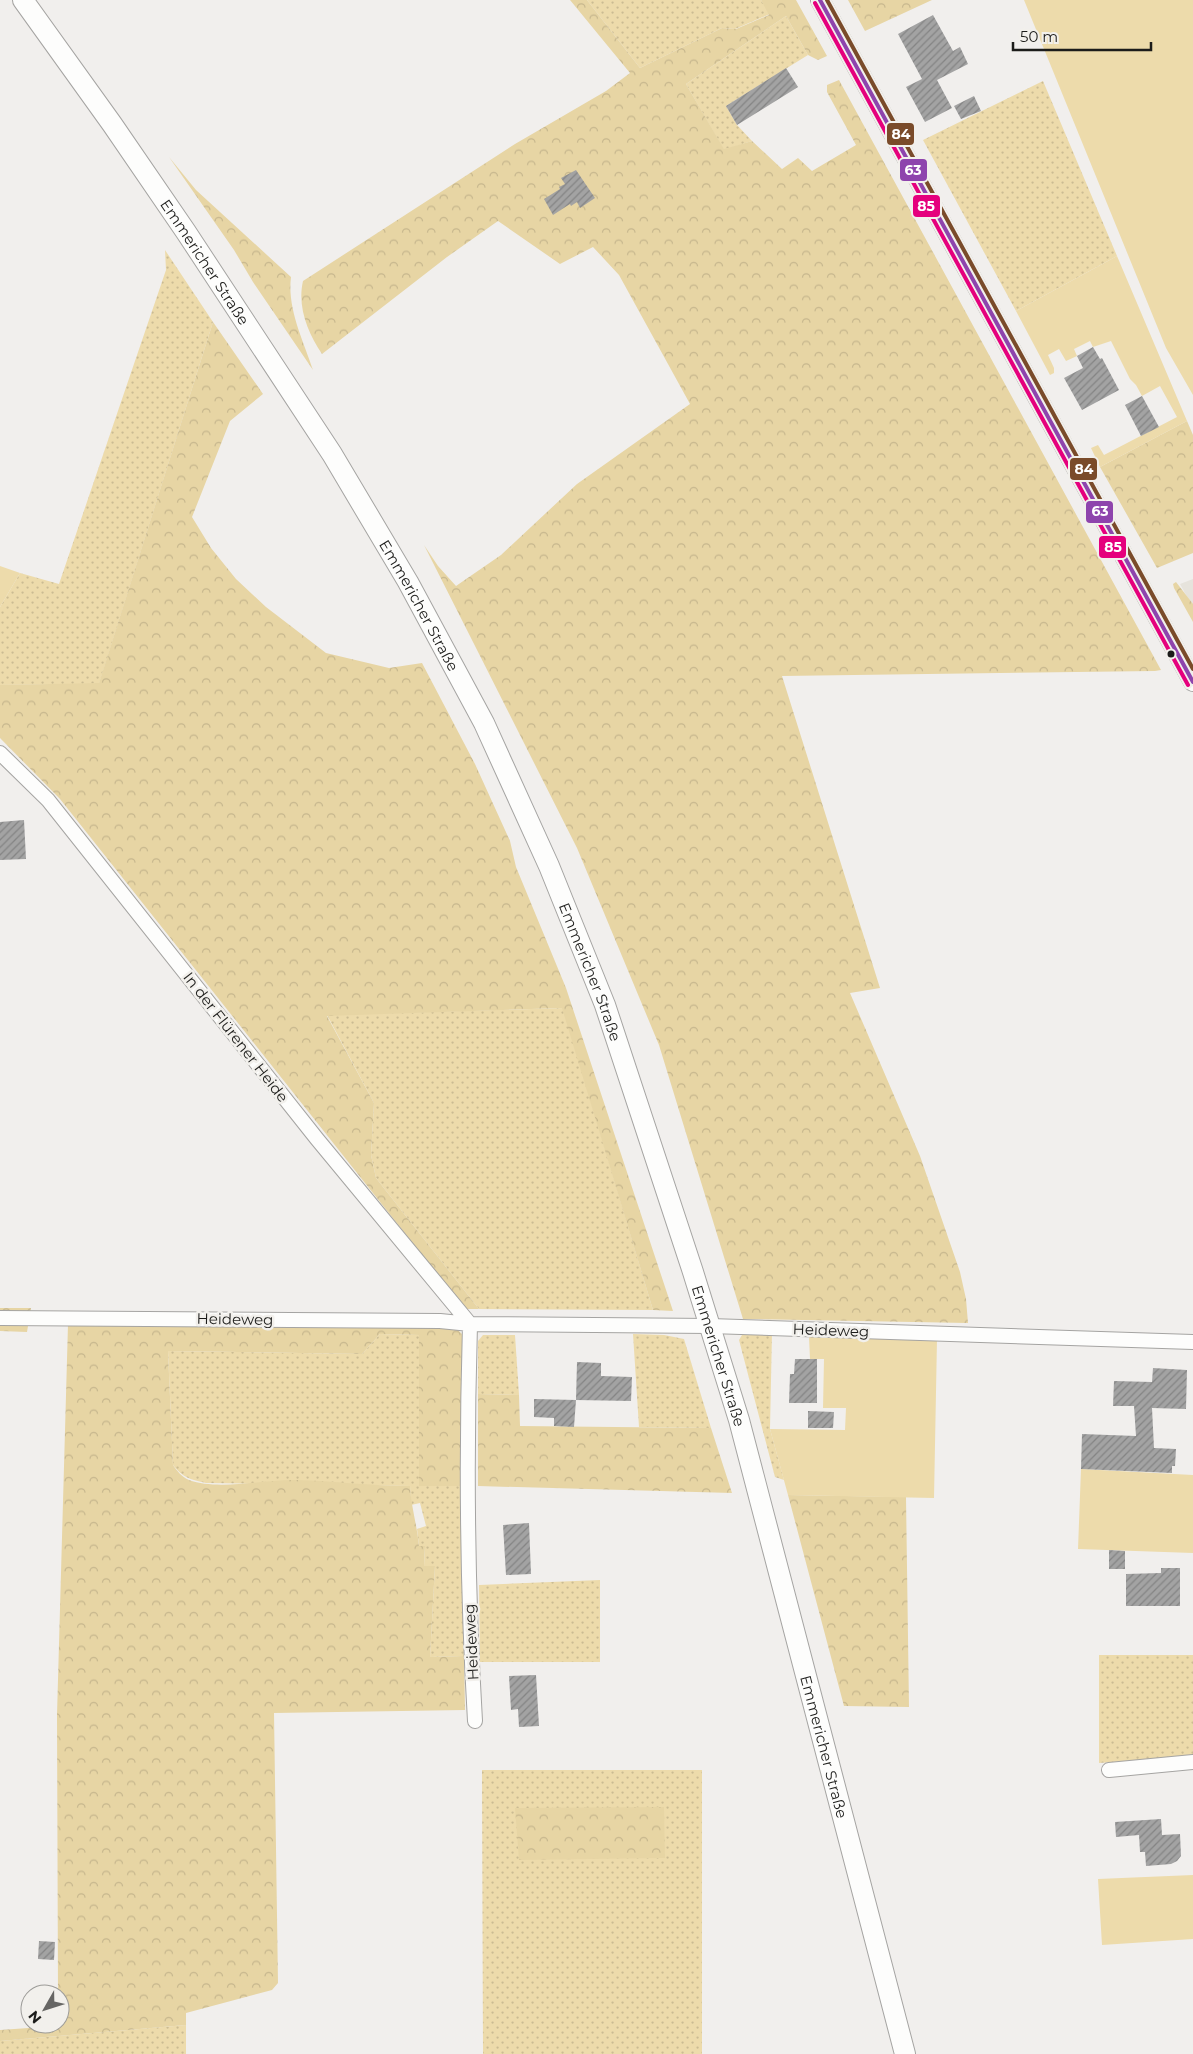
<svg xmlns="http://www.w3.org/2000/svg" width="1193" height="2054" viewBox="0 0 1193 2054" font-family="Montserrat,sans-serif">
  <style>
    .built { fill: #e6e3dc }
    .grass { fill: url(#grass-dots) }
    .forest { fill: url(#forest-crowns) }
    .green { fill: #eddbab }
    .building { fill: url(#building-hatch) }
    .lines { fill: none; stroke-linecap: round; stroke-linejoin: round }
    .minor-casing { stroke: #a5a4a2; stroke-width: 16 }
    .tertiary-casing { stroke: #a5a4a2; stroke-width: 20 }
    .secondary-casing { stroke: #a5a4a2; stroke-width: 22 }
    .minor { stroke: #fdfdfc; stroke-width: 14 }
    .tertiary { stroke: #fdfdfc; stroke-width: 18 }
    .secondary { stroke: #fdfdfc; stroke-width: 20 }
    .bus-1-casing { stroke: #f2f0ec; stroke-width: 8 }
    .bus-2-casing { stroke: #f2f0ec; stroke-width: 8 }
    .bus-3-casing { stroke: #f2f0ec; stroke-width: 8 }
    .bus-1 { stroke: #8e44ad; stroke-width: 4 }
    .bus-2 { stroke: #e5007d; stroke-width: 4 }
    .bus-3 { stroke: #7a4b2a; stroke-width: 4 }
    .bus-dot { fill: #1c1c1a; stroke: #f2f0ec; stroke-width: 2 }
    .labels { text-anchor: middle; dominant-baseline: central; stroke-width: 5; stroke-linejoin: round; paint-order: stroke }
    .street-label { font-size: 15px; fill: #1c1c1a; stroke: #f2f0ec }
    .line-badge { stroke: #f2f0ec; stroke-width: 2 }
    .badge-label { font-size: 14px; text-anchor: middle; font-weight: bold; fill: #fff }
  </style>
  <defs>
    <pattern id="grass-dots" width="8" height="8" patternUnits="userSpaceOnUse" patternTransform="scale(1.25)"><rect width="8" height="8" fill="#eddbab"/><path d="M2 2h.1M6 6h.1" fill="none" stroke="#cbbb93" stroke-width="1.8" stroke-linecap="round"/></pattern>
    <pattern id="forest-crowns" width="20" height="18" patternUnits="userSpaceOnUse" patternTransform="scale(1.25)"><rect width="20" height="18" fill="#e7d5a4"/><path d="M2 6a3 3 0 1 1 6 0M12 15a3 3 0 1 1 6 0" fill="none" stroke="#c6b68d"/></pattern>
    <pattern id="building-hatch" width="6" height="6" patternUnits="userSpaceOnUse" patternTransform="scale(1.25)"><rect width="6" height="6" fill="#a3a3a3"/><path d="M-1 1l2-2M0 6l6-6M5 7l2-2" fill="none" stroke="#848484"/></pattern>
  </defs>
  <rect width="100%" height="100%" fill="#f1efed"/>
  <path class="built" d="M 1193,579 L 1193,604 L 1191,604 L 1180,584 Z"/>
  <path class="grass" d="M 587,0 L 761,0 L 770,14 L 735,29 L 722,28 L 640,68 Z
    M 786,16 L 808,55 L 726,106 L 737,125 L 752,141 L 724,150 L 686,84 Z
    M 1043,81 L 1117,256 L 1016,311 L 923,140 Z
    M 165,250 L 213,322 L 99,684 L 0,685 L 0,607 L 20,573 L 59,584 L 166,270 Z
    M 563,1008 L 653,1310 L 479,1309 L 376,1178 L 371,1155 L 374,1103 L 327,1015 Z
    M 748,1332 L 772,1332 L 770,1429 L 784,1480 L 775,1477 L 739,1340 L 742,1335 Z
    M 380,1334 L 419,1335 L 419,1485 L 461,1486 L 464,1656 L 430,1657 L 435,1566 L 424,1566 L 425,1546 L 419,1546 L 417,1529 L 426,1526 L 420,1503 L 411,1505 L 410,1486 L 206,1483 C 191,1480 182,1477 173,1465 L 168,1351 L 362,1354 Z
    M 633,1334 L 664,1335 L 684,1339 L 711,1428 L 639,1427 Z
    M 483,1335 L 515,1335 L 519,1395 L 478,1394 L 478,1341 Z
    M 600,1580 L 600,1662 L 480,1662 L 479,1585 Z
    M 1099,1655 L 1193,1655 L 1193,1756 L 1099,1763 Z
    M 482,1770 L 702,1770 L 702,2054 L 483,2054 Z
    M 186,2025 L 186,2054 L 0,2054 L 0,2041 Z"/>
  <path class="forest" d="M 570,0 L 587,0 L 640,68 L 722,28 L 736,29 L 769,15 L 761,0 L 796,0 L 827,56 L 818,60 L 808,55 L 786,16 L 686,84 L 724,149 L 752,141 L 782,169 L 798,158 L 812,171 L 856,145 L 827,92 L 827,85 L 839,80 L 1161,670 L 1155,671 L 782,676 L 880,988 L 850,993 L 920,1156 L 960,1272 L 966,1299 L 968,1323 L 743,1319 L 659,1045 L 577,848 L 424,545 L 438,566 L 456,586 L 501,555 L 577,484 L 690,404 L 619,275 L 593,247 L 560,264 L 498,221 L 447,257 L 322,354 C 308,333 297,307 303,281 L 515,144 L 606,91 L 630,73 Z
    M 848,0 L 932,0 L 865,31 Z
    M 169,157 L 196,190 L 291,277 C 287,308 303,340 313,370 L 253,282 L 234,250 Z
    M 213,322 L 263,394 L 230,421 L 192,517 L 211,548 L 236,579 L 266,607 L 326,653 L 389,668 L 422,663 L 475,764 L 510,841 L 516,867 L 566,988 L 673,1311 L 653,1310 L 562,1008 L 327,1016 L 374,1103 L 371,1155 L 376,1178 L 479,1309 L 465,1309 L 60,799 L 0,738 L 0,685 L 99,683 Z
    M 1187,421 L 1193,435 L 1193,553 L 1157,568 L 1100,467 Z
    M 1176,582 L 1193,604 L 1193,622 L 1174,588 L 1173,584 Z
    M 0,1308 L 31,1308 L 27,1332 L 0,1331 Z
    M 68,1324 L 456,1328 L 463,1335 L 461,1486 L 419,1486 L 419,1335 L 380,1334 L 362,1354 L 168,1351 L 173,1465 C 177,1471 182,1477 189,1480 C 219,1491 265,1479 296,1480 C 334,1481 372,1486 410,1486 C 411,1506 417,1525 419,1546 L 425,1546 L 424,1566 L 435,1566 L 430,1657 L 464,1656 L 465,1710 L 274,1713 L 278,1983 L 272,1990 L 186,2013 L 186,2025 L 0,2041 L 0,2030 L 57,2026 L 58,2024 L 60,2024 L 60,1994 L 58,1994 L 57,1715 Z
    M 478,1394 L 519,1395 L 520,1426 L 711,1428 L 732,1493 L 478,1486 Z
    M 788,1495 L 906,1497 L 909,1707 L 844,1706 Z
    M 664,1807 L 665,1858 L 519,1860 L 515,1808 Z"/>
  <path class="green" d="M 1024,0 L 1193,0 L 1193,395 L 1166,348 Z
    M 1117,256 L 1187,421 L 1100,467 L 1091,448 L 1098,445 L 1104,455 L 1177,417 L 1160,386 L 1142,396 L 1136,385 L 1130,379 L 1111,341 L 1093,347 L 1090,341 L 1074,349 L 1077,356 L 1066,361 L 1059,349 L 1048,355 L 1054,368 L 1054,373 L 1050,375 L 1016,311 Z
    M 0,566 L 20,573 L 0,607 Z
    M 809,1337 L 937,1339 L 934,1498 L 788,1495 L 770,1429 L 845,1430 L 846,1408 L 823,1408 L 824,1359 L 810,1359 Z
    M 1081,1469 L 1193,1475 L 1193,1553 L 1078,1549 Z
    M 1193,1875 L 1193,1939 L 1102,1945 L 1098,1879 Z"/>
  <path class="building" d="M 933,15 L 953,51 L 960,47 L 968,64 L 937,80 L 952,108 L 925,122 L 906,87 L 922,79 L 898,34 Z
    M 786,68 L 798,87 L 737,125 L 726,106 Z
    M 974,96 L 981,111 L 961,119 L 954,106 Z
    M 576,170 L 595,198 L 580,208 L 577,202 L 571,206 L 570,204 L 553,215 L 544,199 L 560,189 L 559,187 L 565,184 L 561,178 Z
    M 1093,347 L 1100,359 L 1102,358 L 1119,390 L 1082,410 L 1064,378 L 1083,368 L 1077,356 Z
    M 1142,396 L 1159,427 L 1141,436 L 1125,405 Z
    M 24,820 L 26,859 L 0,860 L 0,822 Z
    M 795,1359 L 817,1359 L 817,1403 L 789,1403 L 790,1374 L 794,1374 Z
    M 577,1362 L 601,1363 L 601,1376 L 632,1377 L 631,1401 L 576,1400 Z
    M 1153,1368 L 1187,1370 L 1186,1409 L 1152,1408 L 1154,1448 L 1176,1449 L 1175,1466 L 1172,1466 L 1172,1473 L 1081,1469 L 1082,1434 L 1136,1436 L 1134,1406 L 1113,1406 L 1114,1381 L 1152,1382 Z
    M 534,1399 L 576,1400 L 574,1427 L 554,1426 L 554,1418 L 534,1417 Z
    M 808,1411 L 834,1412 L 833,1428 L 808,1428 Z
    M 529,1523 L 531,1574 L 506,1575 L 503,1525 Z
    M 1109,1550 L 1125,1551 L 1125,1569 L 1109,1569 Z
    M 1161,1568 L 1180,1568 L 1180,1606 L 1126,1606 L 1126,1574 L 1161,1573 Z
    M 536,1675 L 539,1726 L 519,1727 L 518,1709 L 511,1710 L 509,1676 Z
    M 1161,1819 L 1162,1835 L 1180,1834 L 1181,1856 L 1177,1861 L 1171,1864 L 1146,1866 L 1145,1852 L 1140,1852 L 1139,1835 L 1116,1837 L 1115,1822 Z
    M 39,1941 L 55,1942 L 54,1960 L 38,1959 Z"/>
  <g class="lines">
    <g class="minor-casing">
      <path id="minor" d="M 0,753 L 48,800 L 317,1139 L 470,1324 C 466,1458 467,1587 475,1721
        M 0,1318 L 440,1321 L 470,1324 L 710,1326 L 1193,1342
        M 1109,1770 L 1193,1762"/>
    </g>
    <g class="tertiary-casing">
      <path id="tertiary" d="M 820,0 L 1193,682"/>
    </g>
    <g class="secondary-casing">
      <g id="secondary">
        <path id="s1" d="M 23,0 L 112,124 L 186,232 L 332,454 L 408,582 L 484,723 L 549,866 L 605,1005 L 693,1272 L 739,1420 L 905,2054"/>
      </g>
    </g>
    <use href="#minor" class="minor"/>
    <use href="#tertiary" class="tertiary"/>
    <use href="#secondary" class="secondary"/>
    <g class="bus-1-casing">
      <path id="bus-1" d="M 820,0 L 1193,682"/>
    </g>
    <g class="bus-2-casing">
      <path id="bus-2" d="M 815,3 L 1188,685"/>
    </g>
    <g class="bus-3-casing">
      <path id="bus-3" d="M 827,0 L 1193,669"/>
    </g>
    <use href="#bus-1" class="bus-1"/>
    <use href="#bus-2" class="bus-2"/>
    <use href="#bus-3" class="bus-3"/>
  </g>
  <circle class="bus-dot" cx="1171" cy="654" r="4.5"/>
  <g class="labels">
    <g class="street-label">
      <text stroke="none"><textPath href="#s1" startOffset="319">Emmericher Straße</textPath></text>
      <text stroke="none"><textPath href="#s1" startOffset="724">Emmericher Straße</textPath></text>
      <text stroke="none"><textPath href="#s1" startOffset="1129">Emmericher Straße</textPath></text>
      <text transform="translate(236 1037) rotate(52)">In der Flürener Heide</text>
      <text transform="translate(235 1319) rotate(1)">Heideweg</text>
      <text transform="translate(831 1330) rotate(2)">Heideweg</text>
      <text stroke="none"><textPath href="#s1" startOffset="1534">Emmericher Straße</textPath></text>
      <text transform="translate(471 1642) rotate(-93)">Heideweg</text>
      <text stroke="none"><textPath href="#s1" startOffset="1939">Emmericher Straße</textPath></text>
    </g>
  </g>
  <g class="line-badge">
    <rect x="886" y="122" width="29" height="24" rx="5" fill="#7a4b2a"/>
    <rect x="899" y="158" width="29" height="24" rx="5" fill="#8e44ad"/>
    <rect x="912" y="194" width="29" height="24" rx="5" fill="#e5007d"/>
    <rect x="1069" y="457" width="29" height="24" rx="5" fill="#7a4b2a"/>
    <rect x="1085" y="500" width="29" height="24" rx="5" fill="#8e44ad"/>
    <rect x="1098" y="535" width="29" height="24" rx="5" fill="#e5007d"/>
  </g>
  <g class="badge-label">
    <text x="901" y="139">84</text>
    <text x="913" y="175">63</text>
    <text x="926" y="211">85</text>
    <text x="1084" y="474">84</text>
    <text x="1100" y="516">63</text>
    <text x="1113" y="552">85</text>
  </g>
  <g transform="translate(45 2009) rotate(231)"><circle r="24" fill="#f2f0ec" stroke="#9c9b98"/>
  <path d="M0-4L9 19L0 12L-9 19Z" fill="#676664"/>
  <text y="-8" font-size="14" font-weight="bold" text-anchor="middle" fill="#1c1c1a">N</text>
  </g>
  <path d="M1013 42v8h138v-8" fill="none" stroke="#1c1c1a" stroke-width="2.5"/>
  <text x="1020" y="42" font-size="15" fill="#1c1c1a" stroke="#f2f0ec" stroke-width="4" paint-order="stroke">50 m</text>
</svg>
